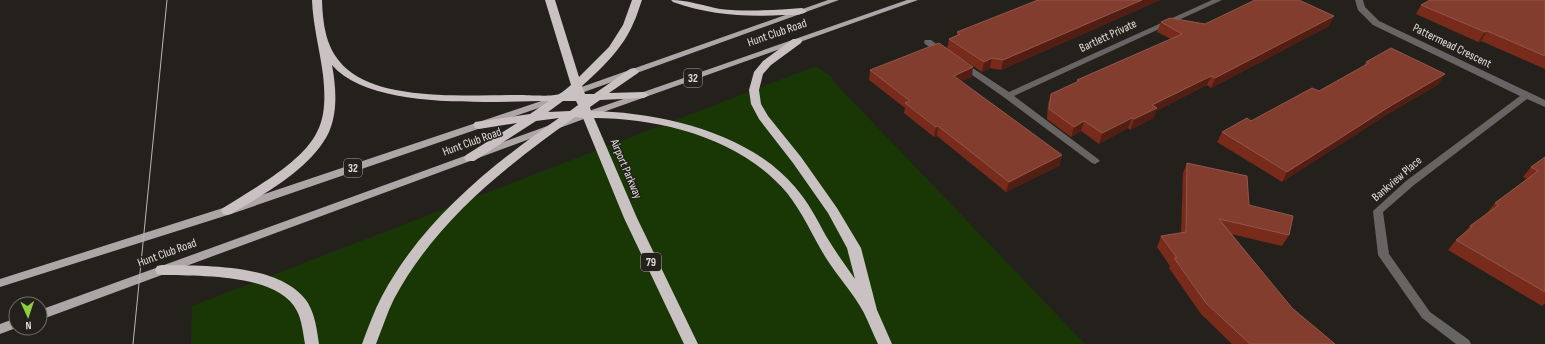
<svg xmlns="http://www.w3.org/2000/svg" width="1545" height="344" viewBox="0 0 1545 344" font-family="'Sofia Sans Condensed',sans-serif">
  <style>
    .green { fill: #193605 }
    .lines { fill: none; stroke-linecap: round; stroke-linejoin: round }
    .minor { fill: #676464; fill-rule: evenodd }
    .major { fill: #ada6a7; fill-rule: evenodd }
    .highway { fill: #c9c1c2; fill-rule: evenodd }
    .tram { stroke: #b9b7b4; stroke-width: 1 }
    .wall { fill: #782a1b }
    .shaded-wall { fill: #521e13 }
    .building { fill: #833d2f; stroke: #92564a }
    .labels { text-anchor: middle; dominant-baseline: central; stroke-width: 3; stroke-linejoin: round; paint-order: stroke }
    .shield { fill: #24211d; stroke: #a8a6a3; stroke-width: 1 }
    .shield-label { font-size: 11px; font-weight: bold; fill: #e1dfdc }
    .street-label { font-size: 12px; fill: #e1dfdc; stroke: #24211d }
  </style>
  <rect width="100%" height="100%" fill="#24211d"/>
  <path class="green" d="M 816,66 L 832,77 L 833,81 L 1085,344 L 191,344 L 192,306 Z"/>
  <g class="lines">
    <path class="minor" d="M 1212,0 L 1222,0 L 1014,96 L 1098,159 L 1100,161 L 1095,164 L 1092,163 L 1005,98 L 958,65 L 959,63 L 965,63 L 1009,92 Z
      M 1355,0 L 1363,0 L 1365,7 L 1379,21 L 1545,100 L 1545,107 L 1527,99 L 1414,185 L 1383,212 L 1389,254 L 1430,312 L 1469,340 L 1471,344 L 1456,344 L 1422,318 L 1378,255 L 1373,211 L 1406,181 L 1520,96 L 1373,25 L 1358,10 Z
      M 925,40 L 931,40 L 948,53 L 947,55 L 941,55 L 925,44 L 924,42 Z"/>
    <path class="major" d="M 828,0 L 839,0 L 562,100 L 231,214 L 0,287 L 0,279 L 223,208 L 556,96 Z
      M 907,0 L 918,0 L 592,116 L 40,320 L 40,310 L 586,112 Z
      M 16,318 L 16,328 L 0,334 L 0,324 Z"/>
    <path class="highway" d="M 312,0 L 322,0 C 323,29 327,55 352,73 C 390,101 473,95 519,95 C 527,95 553,97 559,94 C 563,92 567,88 571,85 L 545,0 L 555,0 L 579,77 L 609,47 L 623,25 L 632,0 L 642,0 C 639,8 637,16 633,24 C 623,48 601,69 582,86 L 585,94 L 594,94 L 630,69 L 634,68 L 639,71 L 638,73 L 609,93 L 644,92 L 649,95 L 644,98 L 600,100 L 590,107 L 591,111 C 660,112 750,133 795,187 C 808,202 817,219 826,236 C 835,251 845,265 855,279 L 847,248 L 828,213 L 793,163 L 759,119 L 751,104 L 749,90 L 754,72 L 763,61 L 793,39 L 801,39 L 802,41 L 801,43 L 771,65 L 763,74 L 759,90 L 761,104 L 768,116 L 801,157 L 837,208 L 861,248 L 877,310 L 892,344 L 878,344 C 873,334 869,323 864,313 C 854,294 838,277 826,258 C 813,237 803,213 787,193 C 742,139 661,118 594,118 L 637,218 L 698,344 L 684,344 L 624,218 L 583,118 L 575,117 C 505,167 435,222 394,299 C 387,313 382,329 376,344 L 362,344 C 368,328 374,311 382,296 C 422,221 490,166 559,118 L 536,121 L 474,161 L 466,161 L 464,158 L 466,155 L 517,123 L 479,129 L 475,128 L 473,125 L 475,122 L 530,114 L 549,101 C 493,101 371,111 332,65 C 336,87 338,111 329,132 C 312,168 264,194 231,214 L 227,215 L 223,214 L 221,211 L 223,208 C 251,190 302,163 317,132 C 326,115 325,94 323,75 C 320,50 313,26 312,0 ZM 563,101 L 576,101 L 578,105 L 570,111 L 548,112 Z
      M 671,0 C 688,0 704,6 720,9 C 747,12 775,10 802,8 L 807,11 C 802,16 790,15 783,15 C 745,17 709,15 673,2 Z
      M 162,265 C 204,266 282,263 308,303 C 315,315 317,330 319,344 L 305,344 C 303,333 302,321 297,311 C 278,273 198,276 162,275 L 157,274 L 155,270 L 157,266 Z"/>
    <path class="tram" d="M 133,344 L 167,0"/>
  </g>
  <path class="wall" d="M 1038,0 L 1160,0 L 1001,70 L 990,68 L 982,72 L 949,50 L 972,77 L 961,81 L 1062,155 L 1059,166 L 1006,192 L 937,136 L 934,137 L 904,113 L 905,108 L 869,80 L 870,70 L 947,49 L 949,39 L 957,36 L 957,32 Z
    M 1545,0 L 1545,69 L 1481,41 L 1478,42 L 1416,14 L 1421,5 Z
    M 1334,16 L 1329,26 L 1211,88 L 1207,85 L 1156,111 L 1153,118 L 1130,130 L 1128,128 L 1099,144 L 1081,131 L 1071,137 L 1047,119 L 1048,104 L 1051,94 L 1077,82 L 1077,80 L 1171,39 L 1157,32 L 1161,22 L 1205,24 Z
    M 1366,62 L 1439,84 L 1386,115 L 1282,182 L 1217,142 L 1222,132 L 1251,121 L 1319,91 L 1364,66 Z
    M 1545,157 L 1545,303 L 1542,306 L 1448,250 L 1456,240 L 1464,233 L 1470,226 L 1487,213 L 1495,203 L 1527,179 L 1523,177 L 1531,167 Z
    M 1187,163 L 1249,205 L 1289,235 L 1282,246 L 1231,234 L 1292,308 L 1335,344 L 1232,344 L 1201,314 L 1169,268 L 1170,266 L 1157,247 L 1161,236 L 1181,233 L 1183,173 Z"/>
  <path class="shaded-wall" d="M 1142,0 L 1160,0 L 1001,70 L 1003,60 Z
    M 1334,16 L 1329,26 L 1211,88 L 1215,78 Z
    M 1487,31 L 1481,41 L 1478,42 L 1485,32 Z
    M 992,58 L 990,68 L 982,72 L 984,62 Z
    M 973,67 L 972,77 L 952,86 L 954,76 Z
    M 1445,74 L 1439,84 L 1386,115 L 1282,182 L 1287,172 L 1392,105 Z
    M 1211,76 L 1207,85 L 1156,111 L 1153,118 L 1130,130 L 1134,119 L 1152,105 Z
    M 1132,118 L 1128,128 L 1099,144 L 1102,133 Z
    M 1084,121 L 1081,131 L 1071,137 L 1074,127 Z
    M 938,126 L 937,136 L 934,137 L 936,127 Z
    M 1062,155 L 1059,166 L 1006,192 L 1009,182 Z"/>
  <path class="building" d="M 1038,0 L 1142,0 L 1003,60 L 992,58 L 984,62 L 949,39 L 960,34 L 957,32 Z
    M 1255,0 L 1299,0 L 1334,16 L 1215,78 L 1211,76 L 1152,105 L 1157,108 L 1134,119 L 1132,118 L 1102,133 L 1084,121 L 1074,127 L 1049,109 L 1051,94 L 1079,81 L 1077,80 L 1182,34 L 1161,22 L 1170,18 L 1205,24 Z
    M 1430,0 L 1545,0 L 1545,56 L 1487,31 L 1485,32 L 1421,5 Z
    M 939,43 L 973,67 L 954,76 L 1062,155 L 1009,182 L 938,126 L 936,127 L 905,103 L 910,101 L 870,70 Z
    M 1391,48 L 1445,74 L 1392,105 L 1287,172 L 1222,132 L 1247,118 L 1251,121 L 1312,88 L 1319,91 L 1369,63 L 1366,62 Z
    M 1545,157 L 1545,292 L 1456,240 L 1472,227 L 1470,226 L 1499,205 L 1495,203 L 1538,171 L 1531,167 Z
    M 1187,163 L 1247,176 L 1249,205 L 1293,216 L 1289,235 L 1219,219 L 1292,308 L 1335,344 L 1250,344 L 1206,303 L 1174,258 L 1177,258 L 1161,236 L 1186,232 Z"/>
  <g class="labels">
    <g class="shield">
      <rect x="684" y="69" width="18" height="18" rx="3"/>
      <rect x="344" y="159" width="18" height="18" rx="3"/>
      <rect x="641" y="253" width="20" height="18" rx="3"/>
    </g>
    <g class="shield-label">
      <text x="693" y="78">32</text>
      <text x="353" y="168">32</text>
      <text x="651" y="262">79</text>
    </g>
    <g class="street-label">
      <text transform="translate(777 33) rotate(-19)">Hunt Club Road</text>
      <text transform="translate(1108 36) rotate(-25)">Bartlett Private</text>
      <text transform="translate(1452 46) rotate(26)">Pattermead Crescent</text>
      <text transform="translate(472 142) rotate(-20)">Hunt Club Road</text>
      <text transform="translate(626 169) rotate(67)">Airport Parkway</text>
      <text transform="translate(1397 179) rotate(-41)">Bankview Place</text>
      <text transform="translate(167 253) rotate(-20)">Hunt Club Road</text>
    </g>
  </g>
  <g transform="translate(28 316) rotate(177)"><circle r="19" fill="#24211d" stroke="#706d69"/>
  <path d="M0-3L7 15L0 10L-7 15Z" fill="#8fcd42"/>
  <text y="-6" font-size="11" font-weight="bold" text-anchor="middle" fill="#e1dfdc">N</text>
  </g>
</svg>
